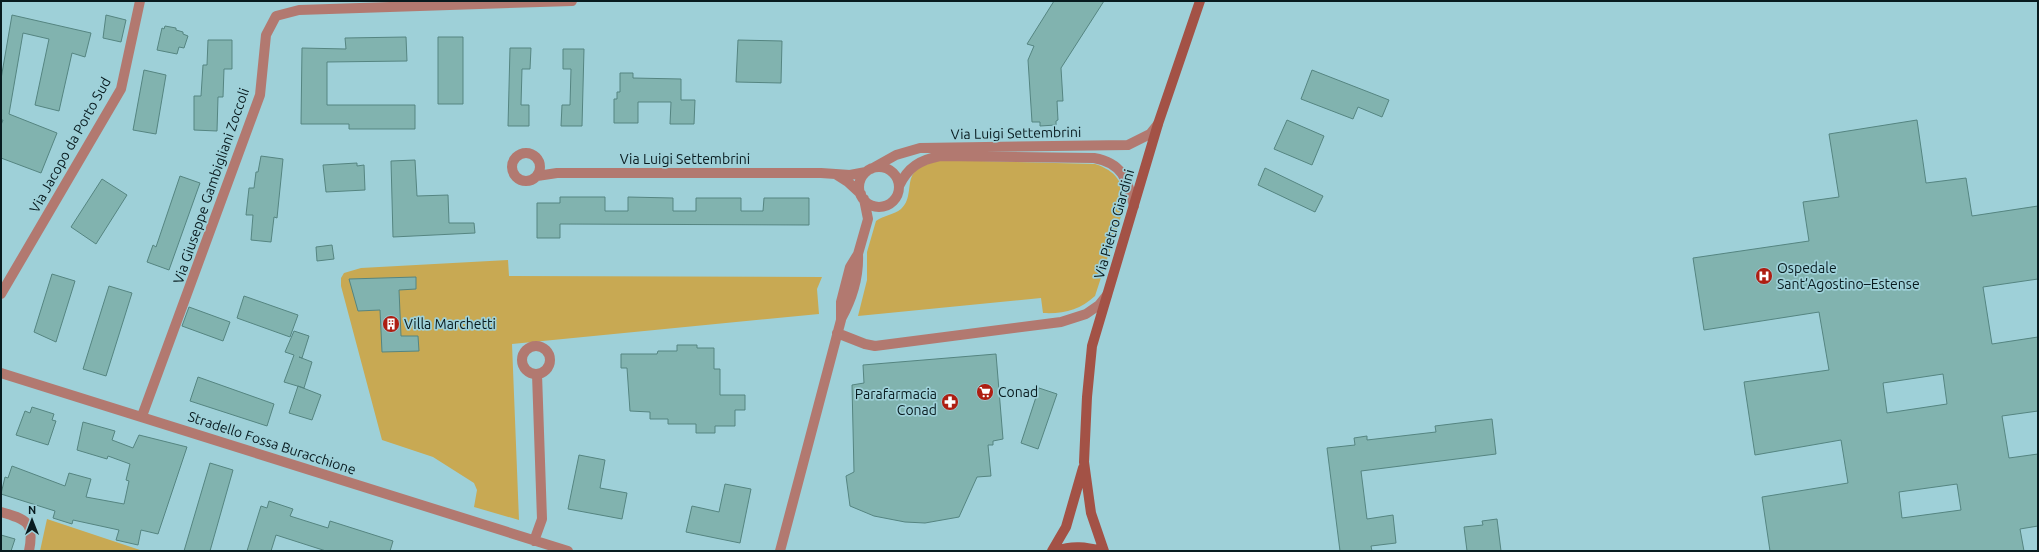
<svg xmlns="http://www.w3.org/2000/svg" width="2039" height="552" viewBox="0 0 2039 552" font-family="Ubuntu,sans-serif">
  <style>
    .green { fill: #c8a953 }
    .building { fill: #81b3af; stroke: #558581; fill-rule: evenodd }
    .lines { fill: none; stroke-linecap: round; stroke-linejoin: round }
    .minor { stroke: #b27970; stroke-width: 10 }
    .secondary { stroke: #a35246; stroke-width: 10 }
    .labels { text-anchor: middle; dominant-baseline: central; stroke-width: 3.5; stroke-linejoin: round; paint-order: stroke }
    .street-label { font-size: 14px; fill: #081b1f; stroke: #9ed0d8 }
    .poi-label { font-size: 14px; fill: #081b1f; stroke: #9ed0d8; text-anchor: start }
  </style>
  <rect width="100%" height="100%" fill="#9ed0d8"/>
  <path class="green" d="M 943,160 L 1095,164 C 1119,172 1125,185 1123,210 L 1095,296 C 1080,310 1064,314 1043,313 L 1041,298 L 858,316 L 867,280 L 867,252 L 876,221 C 884,215 894,215 901,209 C 912,199 907,184 913,174 C 918,165 934,162 943,160 Z
    M 508,260 L 509,276 L 822,277 L 817,289 L 819,314 L 512,344 L 519,520 L 474,507 L 477,490 L 474,483 L 433,457 L 382,440 L 341,286 L 341,278 L 344,273 L 361,268 Z
    M 47,519 L 143,551 L 40,551 Z"/>
  <path class="building" d="M 1054,1 L 1104,1 L 1061,68 L 1063,101 L 1057,101 L 1058,120 L 1056,121 L 1056,125 L 1040,126 L 1040,122 L 1032,122 L 1028,60 L 1034,46 L 1027,44 Z
    M 12,15 L 91,33 L 85,57 L 72,53 L 59,111 L 35,105 L 49,39 L 23,33 L 9,114 L 57,133 L 41,173 L 1,158 L 1,125 L 3,120 L 1,120 L 1,79 Z
    M 106,15 L 126,20 L 121,42 L 103,38 Z
    M 165,26 L 176,28 L 176,30 L 183,32 L 183,34 L 188,36 L 184,48 L 179,47 L 177,54 L 157,50 L 162,28 L 164,29 Z
    M 406,37 L 407,61 L 327,62 L 327,105 L 415,105 L 415,129 L 349,129 L 349,124 L 301,124 L 302,48 L 346,49 L 345,38 Z
    M 438,37 L 463,37 L 463,104 L 438,104 Z
    M 208,40 L 232,40 L 232,69 L 224,69 L 223,97 L 218,97 L 217,131 L 194,130 L 194,96 L 201,96 L 203,65 L 207,65 Z
    M 738,40 L 782,41 L 781,83 L 736,82 Z
    M 510,48 L 531,48 L 530,69 L 522,69 L 521,105 L 529,105 L 529,126 L 508,126 Z
    M 563,49 L 584,49 L 582,126 L 561,126 L 562,105 L 570,105 L 571,69 L 563,69 Z
    M 144,70 L 166,75 L 156,134 L 133,130 Z
    M 1312,70 L 1389,100 L 1382,117 L 1358,107 L 1353,119 L 1301,99 Z
    M 620,73 L 633,73 L 633,78 L 681,79 L 681,100 L 695,100 L 694,124 L 670,124 L 671,102 L 638,102 L 638,123 L 614,123 L 614,99 L 617,99 L 617,92 L 620,92 Z
    M 1287,120 L 1324,136 L 1312,165 L 1274,149 Z
    M 1917,120 L 1926,183 L 1966,178 L 1972,216 L 2038,206 L 2038,279 L 1983,287 L 1992,344 L 2038,337 L 2038,411 L 2002,416 L 2009,458 L 2038,454 L 2038,526 L 2020,529 L 2024,551 L 1770,551 L 1762,497 L 1848,483 L 1841,440 L 1755,455 L 1744,382 L 1829,370 L 1819,312 L 1704,330 L 1693,258 L 1809,241 L 1803,202 L 1839,197 L 1829,134 ZM 1943,374 L 1947,404 L 1887,413 L 1883,383 ZM 1957,484 L 1961,510 L 1902,518 L 1899,492 Z
    M 261,156 L 283,159 L 277,218 L 274,217 L 271,242 L 251,240 L 253,215 L 246,215 L 249,188 L 254,188 L 256,172 L 258,172 Z
    M 415,160 L 417,196 L 448,195 L 449,223 L 474,223 L 475,233 L 393,237 L 391,161 Z
    M 357,163 L 357,166 L 364,165 L 365,190 L 326,192 L 323,165 Z
    M 1265,168 L 1323,196 L 1315,212 L 1258,185 Z
    M 180,176 L 200,183 L 169,270 L 147,262 L 153,245 L 156,247 Z
    M 102,179 L 127,195 L 96,244 L 71,227 Z
    M 560,197 L 605,197 L 605,211 L 628,211 L 628,197 L 673,198 L 673,211 L 696,211 L 696,198 L 741,198 L 741,211 L 763,211 L 764,198 L 809,198 L 809,225 L 560,224 L 560,238 L 537,238 L 537,203 L 560,203 Z
    M 332,245 L 334,259 L 317,261 L 316,247 Z
    M 52,274 L 75,281 L 56,342 L 34,332 Z
    M 416,277 L 416,289 L 399,290 L 401,336 L 418,336 L 419,351 L 382,352 L 380,310 L 358,311 L 349,279 Z
    M 109,286 L 132,293 L 106,376 L 83,369 Z
    M 244,296 L 298,315 L 290,337 L 237,318 Z
    M 189,307 L 230,322 L 223,341 L 182,326 Z
    M 294,331 L 309,336 L 302,358 L 299,357 L 312,362 L 304,388 L 284,382 L 294,355 L 285,352 Z
    M 677,345 L 697,345 L 697,348 L 714,348 L 714,369 L 720,369 L 720,395 L 745,395 L 745,410 L 735,410 L 735,426 L 715,426 L 715,433 L 696,433 L 696,424 L 668,424 L 668,419 L 650,419 L 650,412 L 630,411 L 627,368 L 621,368 L 621,354 L 657,354 L 658,351 L 677,351 Z
    M 996,354 L 1003,439 L 993,441 L 993,445 L 988,445 L 991,476 L 977,477 L 959,517 L 925,523 L 905,522 L 874,516 L 850,506 L 846,476 L 854,472 L 852,385 L 864,383 L 863,365 Z
    M 198,377 L 274,404 L 267,426 L 190,401 Z
    M 298,386 L 321,395 L 312,420 L 289,413 Z
    M 1039,388 L 1057,394 L 1038,449 L 1021,443 Z
    M 32,407 L 54,414 L 52,420 L 56,421 L 48,445 L 16,435 L 25,411 L 30,413 Z
    M 1492,419 L 1496,454 L 1361,471 L 1367,519 L 1393,515 L 1396,543 L 1371,546 L 1372,551 L 1340,551 L 1327,448 L 1355,445 L 1354,438 L 1367,436 L 1367,440 L 1436,432 L 1435,426 Z
    M 83,422 L 115,431 L 112,440 L 133,448 L 139,435 L 187,447 L 158,534 L 141,530 L 138,545 L 116,540 L 119,530 L 73,520 L 72,524 L 53,518 L 55,511 L 1,494 L 5,477 L 8,478 L 12,466 L 65,486 L 69,473 L 91,479 L 86,497 L 124,504 L 129,481 L 126,480 L 130,464 L 108,456 L 107,459 L 77,450 Z
    M 579,455 L 605,460 L 600,488 L 627,493 L 622,519 L 568,509 Z
    M 210,463 L 233,470 L 210,551 L 184,551 Z
    M 725,484 L 751,489 L 740,543 L 686,532 L 692,506 L 719,512 Z
    M 269,501 L 293,509 L 290,516 L 328,528 L 330,521 L 393,541 L 390,551 L 326,551 L 276,535 L 271,551 L 247,551 L 261,506 L 267,508 Z
    M 1497,519 L 1501,551 L 1467,551 L 1464,527 L 1483,525 L 1482,521 Z
    M 1,535 L 15,539 L 11,551 L 1,551 Z"/>
  <g class="lines">
    <path class="minor" d="M512 167a14 14 0 1 1 28 0a14 14 0 1 1-28 0Z
      M859 187a20 20 0 1 1 40 0a20 20 0 1 1-40 0Z
      M 871,169 L 896,155 L 920,148 L 1128,145 L 1150,134 L 1158,124
      M 837,175 L 848,182 L 861,194
      M 537,176 L 557,173 L 821,173 L 850,175 L 866,172
      M 899,186 C 908,167 920,160 940,156 L 1094,158 C 1123,163 1127,180 1134,206
      M 1,294 L 121,89 L 140,1
      M 841,319 C 852,299 859,277 858,254
      M 837,333 L 865,344 L 875,346 L 1061,322 L 1086,314 L 1099,305 L 1107,295
      M522 360a14 14 0 1 1 28 0a14 14 0 1 1-28 0Z
      M 1,373 L 568,551
      M 142,416 L 260,95 L 266,35 L 276,16 L 299,10 L 572,1
      M 1,512 C 26,519 35,522 29,551
      M 534,541 L 542,519 L 537,374
      M 780,551 L 841,320 L 841,302 L 850,267 L 858,254 L 868,219 L 864,199"/>
    <path class="secondary" d="M 1052,551 L 1066,527 L 1083,468
      M 1057,551 C 1072,545 1086,547 1102,551
      M 1104,551 L 1091,513 L 1084,462 L 1087,397 L 1092,346 L 1158,124 L 1200,1"/>
  </g>
  <defs>
    <g id="hospital-disc" transform="scale(0.9)"><circle r="9.5" fill="#ae1e12" stroke="#9ed0d8"/><path d="M-5-5h3v3.5h4V-5h3V5h-3V1.5h-4V5h-3Z" fill="#fff"/></g>
    <g id="building-disc" transform="scale(0.9)"><circle r="9.5" fill="#ae1e12" stroke="#9ed0d8"/><path d="M-4-6H4V6H1V3H-1V6H-4ZM-2.5-4.3h1.7v1.8h-1.7ZM.8-4.3h1.7v1.8H.8ZM-2.5-1h1.7V.8h-1.7ZM.8-1h1.7V.8H.8Z" fill="#fff"/></g>
    <g id="supermarket-disc" transform="scale(0.9)"><circle r="9.5" fill="#ae1e12" stroke="#9ed0d8"/><path d="M-6-5.5h2.5l.6 2H6L4.5 2H-2.5L-4.4-4H-6ZM-1.5 3.2a1.3 1.3 0 1 0 .1 0ZM3 3.2a1.3 1.3 0 1 0 .1 0Z" fill="#fff"/></g>
    <g id="pharmacy-disc" transform="scale(0.9)"><circle r="9.5" fill="#ae1e12" stroke="#9ed0d8"/><path d="M-2-6h4v4h4v4h-4v4h-4v-4h-4v-4h4Z" fill="#fff"/></g>
  </defs>
  <g fill-rule="evenodd">
    <use href="#hospital-disc" x="1764" y="276"/>
    <use href="#building-disc" x="391" y="324"/>
    <use href="#supermarket-disc" x="985" y="392"/>
    <use href="#pharmacy-disc" x="950" y="402"/>
  </g>
  <g class="labels">
    <g class="street-label">
      <text transform="translate(1016 133) rotate(-1)">Via Luigi Settembrini</text>
      <text transform="translate(70 145) rotate(-61)">Via Jacopo da Porto Sud</text>
      <text x="685" y="159">Via Luigi Settembrini</text>
      <text transform="translate(211 186) rotate(-71)">Via Giuseppe Gambigliani Zoccoli</text>
      <text transform="translate(1114 224) rotate(-74)">Via Pietro Giardini</text>
      <text transform="translate(272 443) rotate(18)">Stradello Fossa Buracchione</text>
    </g>
    <g class="poi-label">
      <text x="1777" y="268">Ospedale<tspan x="1777" dy="16">Sant’Agostino–Estense</tspan></text>
      <text x="404" y="324">Villa Marchetti</text>
      <text x="998" y="392">Conad</text>
      <text x="937" y="394" text-anchor="end">Parafarmacia<tspan x="937" dy="16">Conad</tspan></text>
    </g>
  </g>
  <rect width="2039" height="552" fill="none" stroke="#081b1f" stroke-width="4"/>
  <g transform="translate(32 520)" stroke="#9ed0d8" stroke-width="3" paint-order="stroke">
  <path d="M0-3L7 15L0 10L-7 15Z" fill="#081b1f"/>
  <text y="-6" font-size="11" font-weight="bold" text-anchor="middle" fill="#081b1f">N</text>
  </g>
</svg>
